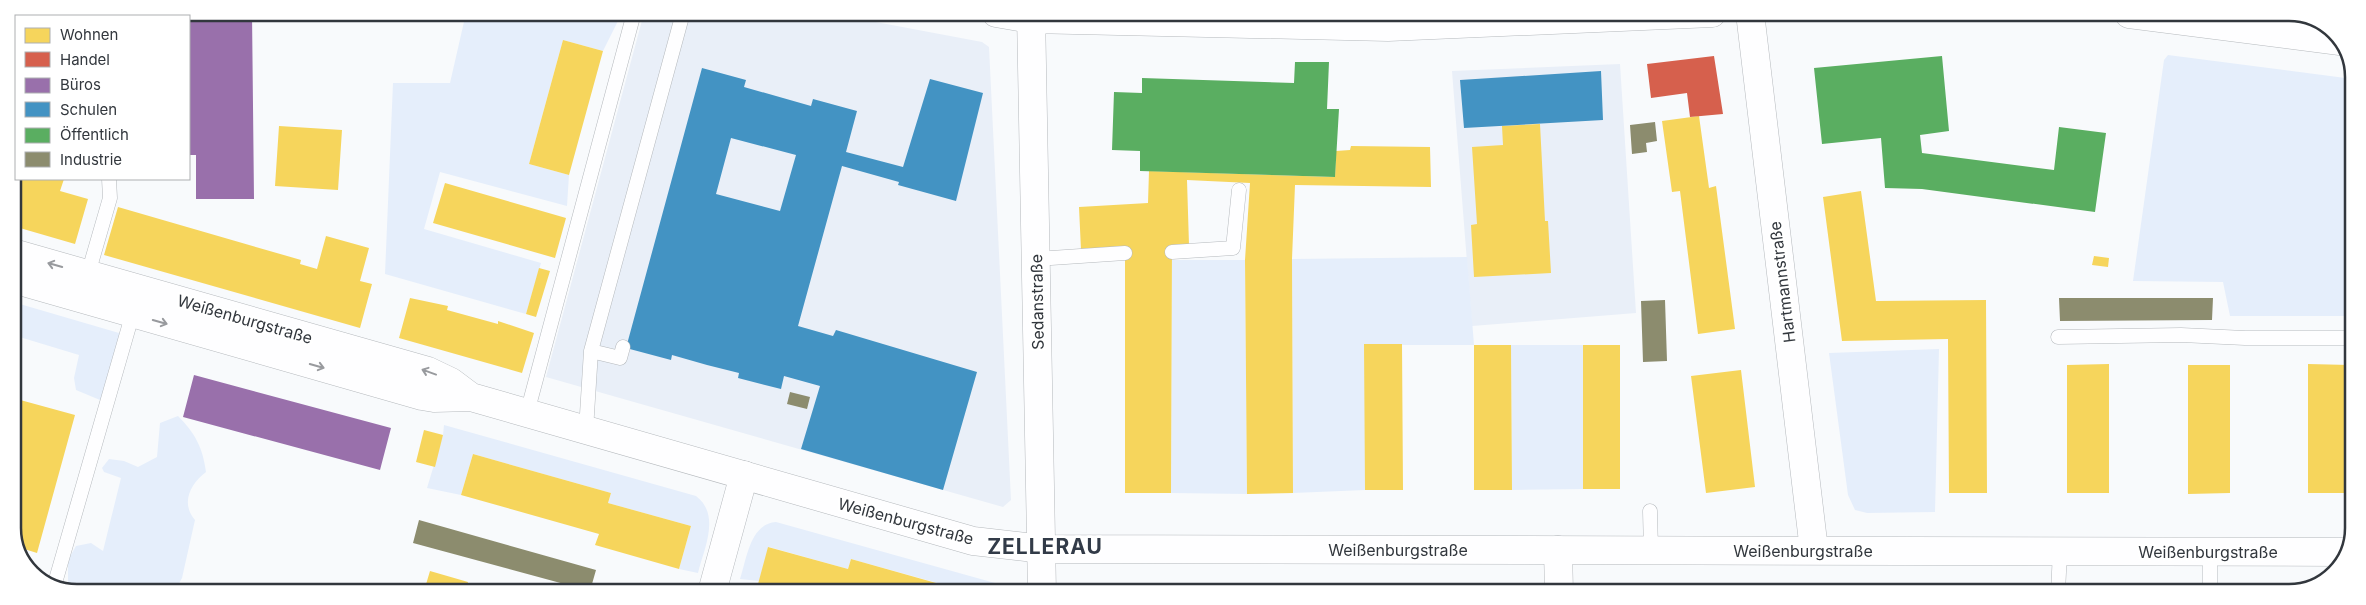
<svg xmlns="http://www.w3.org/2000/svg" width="2366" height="605" viewBox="0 0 2366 605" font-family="Inter,sans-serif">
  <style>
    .built { fill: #e9eff8 }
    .green { fill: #e5eefb }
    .homes { fill: #f6d55c }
    .shops { fill: #d6604d }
    .offices { fill: #9970ab }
    .schools { fill: #4393c3; fill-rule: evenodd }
    .public { fill: #5aae61 }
    .industry { fill: #8c8c6e }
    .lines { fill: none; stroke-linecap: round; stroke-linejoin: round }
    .service-casing { stroke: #b5b9bd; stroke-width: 15 }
    .minor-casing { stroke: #b5b9bd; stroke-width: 29 }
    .tertiary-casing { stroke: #b5b9bd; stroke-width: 29 }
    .service { stroke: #fefeff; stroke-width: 14 }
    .minor { stroke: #fefeff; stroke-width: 28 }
    .tertiary { stroke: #fefeff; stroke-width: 28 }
    .oneway { stroke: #989a9e }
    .labels { text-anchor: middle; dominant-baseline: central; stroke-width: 5; stroke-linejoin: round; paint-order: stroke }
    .street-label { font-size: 16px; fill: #32373d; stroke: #fff }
    .district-label { font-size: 21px; font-weight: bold; letter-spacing: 1px; fill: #323b48; stroke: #fff }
    .rim { fill: none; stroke: #32373d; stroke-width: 2.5 }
  </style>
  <rect width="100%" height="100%" fill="#f8fafc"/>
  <path class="built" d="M 644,13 L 828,13 L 982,42 L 989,47 L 1011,500 L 1003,507 L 546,377 Z
    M 1620,64 L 1636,313 L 1472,326 L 1452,71 Z"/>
  <path class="green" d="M 466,13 L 611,13 L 621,15 L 603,51 L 563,40 L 529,164 L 569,175 L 567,206 L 440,172 L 424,229 L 541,263 L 526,314 L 385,274 L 393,83 L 450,83 Z
    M 2168,55 L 2353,79 L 2353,316 L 2230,316 L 2223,282 L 2133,281 L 2164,60 Z
    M 1467,257 L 1474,345 L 1365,345 L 1365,490 L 1293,493 L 1292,259 Z
    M 1172,260 L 1245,260 L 1247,494 L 1171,493 Z
    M 13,302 L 119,333 L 123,349 L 108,399 L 100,400 L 76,390 L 74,378 L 79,355 L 13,335 Z
    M 1511,345 L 1583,345 L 1583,489 L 1512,490 Z
    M 1939,349 L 1935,512 L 1867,513 L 1855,510 L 1848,495 L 1829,353 Z
    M 178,416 C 195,433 203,448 206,472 C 191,483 180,503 195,520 L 182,578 L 175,591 L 93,591 L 68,583 L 68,560 L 76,546 L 91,543 L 103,551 L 121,478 L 104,472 L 102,468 L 109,459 L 124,461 L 138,467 L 157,457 L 160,423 Z
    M 444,425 L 696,496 C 721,515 704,548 698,573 L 679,569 L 691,526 L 608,503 L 611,493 L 473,454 L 461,495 L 427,488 L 443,435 Z
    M 776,522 L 995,583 L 1005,592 L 970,592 L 851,559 L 848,569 L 769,547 L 759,581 L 740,579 C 747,558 750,524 776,522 Z"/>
  <path class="homes" d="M 440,13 L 466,13 L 464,18 Z
    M 563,40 L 603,51 L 569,175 L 529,164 Z
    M 1699,116 L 1709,188 L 1716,186 L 1735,329 L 1698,334 L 1680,191 L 1672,192 L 1662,121 Z
    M 1540,124 L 1545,221 L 1548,221 L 1551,273 L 1474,277 L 1471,225 L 1477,224 L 1472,147 L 1503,145 L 1502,126 Z
    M 279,126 L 342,130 L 338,190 L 275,186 Z
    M 1351,146 L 1430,147 L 1431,187 L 1295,185 L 1292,259 L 1293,493 L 1247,494 L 1245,260 L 1250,183 L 1187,180 L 1189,245 L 1172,245 L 1171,493 L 1125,493 L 1125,260 L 1081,250 L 1079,207 L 1148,203 L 1149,171 L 1335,177 L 1336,151 L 1350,150 Z
    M 22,179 L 64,179 L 60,191 L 88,199 L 75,244 L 13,226 L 13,213 Z
    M 445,183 L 566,218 L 555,258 L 433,223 Z
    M 1861,191 L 1876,301 L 1986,300 L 1987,493 L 1949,493 L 1948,339 L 1842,341 L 1823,197 Z
    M 118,207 L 301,260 L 300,264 L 317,269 L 326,236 L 369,248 L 360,281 L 372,284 L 360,328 L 104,255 Z
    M 2094,256 L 2109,258 L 2108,267 L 2092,265 Z
    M 539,268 L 550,271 L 536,317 L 526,314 Z
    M 410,298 L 448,306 L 447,310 L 498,324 L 498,321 L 534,333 L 522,373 L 399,338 Z
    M 1364,344 L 1402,344 L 1403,490 L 1365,490 Z
    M 1474,345 L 1511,345 L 1512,490 L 1474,490 Z
    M 1583,345 L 1620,345 L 1620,489 L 1583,489 Z
    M 2109,364 L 2109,493 L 2067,493 L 2067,365 Z
    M 2308,364 L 2350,365 L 2350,493 L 2308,493 Z
    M 2188,365 L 2230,365 L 2230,493 L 2188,494 Z
    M 1741,370 L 1755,487 L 1706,493 L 1691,376 Z
    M 13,398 L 75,415 L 37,553 L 18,547 L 13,536 Z
    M 424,430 L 443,435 L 435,467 L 416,462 Z
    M 473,454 L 611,493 L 608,503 L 691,526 L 679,569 L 595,545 L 599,534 L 461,495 Z
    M 768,547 L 848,569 L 851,559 L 968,592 L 788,592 L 758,584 Z
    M 430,571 L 468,582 L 466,591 L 424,591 Z
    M 1865,583 L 2047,584 L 2047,592 L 1865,592 Z
    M 2149,583 L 2149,592 L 2083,592 L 2083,584 Z
    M 2304,583 L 2304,587 L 2289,592 L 2238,592 L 2239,584 Z
    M 1757,584 L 1824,584 L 1824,592 L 1757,592 Z
    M 1603,589 L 1647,589 L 1647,592 L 1603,592 Z"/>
  <path class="shops" d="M 1714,56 L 1723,114 L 1690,117 L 1687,93 L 1651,98 L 1647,64 Z"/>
  <path class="offices" d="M 116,13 L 252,13 L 254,199 L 196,199 L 196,155 L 189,155 L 189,16 L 116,16 Z
    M 194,375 L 391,428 L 380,470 L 183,417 Z"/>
  <path class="schools" d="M 702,68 L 746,80 L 744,87 L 811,106 L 813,99 L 857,111 L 846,152 L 903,167 L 930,79 L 983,93 L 956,201 L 898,185 L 899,182 L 842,166 L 798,326 L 833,336 L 836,330 L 977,372 L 943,490 L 801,449 L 820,386 L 784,376 L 781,389 L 738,378 L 739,373 L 707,365 L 672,355 L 671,360 L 626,348 ZM 731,138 L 796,155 L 780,211 L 716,194 Z
    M 1601,71 L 1603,120 L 1464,128 L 1460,80 Z"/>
  <path class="public" d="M 1942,56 L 1949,131 L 1920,135 L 1922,153 L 2054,170 L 2059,127 L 2106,133 L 2095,212 L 1922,189 L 1885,188 L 1881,138 L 1822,144 L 1814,68 Z
    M 1295,62 L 1329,62 L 1327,109 L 1339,109 L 1335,177 L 1140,171 L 1140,151 L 1112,150 L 1114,92 L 1142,93 L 1142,78 L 1294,83 Z"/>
  <path class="industry" d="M 13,122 L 16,123 L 16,143 L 13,143 Z
    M 1655,122 L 1657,141 L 1646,143 L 1647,152 L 1632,154 L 1630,125 Z
    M 2059,298 L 2213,298 L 2212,320 L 2060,321 Z
    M 1665,300 L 1667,361 L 1643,362 L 1641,301 Z
    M 790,392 L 810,397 L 807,409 L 787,404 Z
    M 419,520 L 596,570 L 590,591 L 413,543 Z"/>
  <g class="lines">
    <g class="service-casing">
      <path id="service" d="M 102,16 L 102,13
        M 1172,252 L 1233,248 L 1239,190
        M 1036,259 L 1125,253
        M 88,274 L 110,198 L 109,179
        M 2058,337 L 2181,335 L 2245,338 L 2353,338
        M 591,351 L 620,358 L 623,347
        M 527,413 L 634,13
        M 586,430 L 591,351 L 683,13
        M 1650,511 L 1651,550
        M 55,583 L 134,309
        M 2058,592 L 2060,552
        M 2210,592 L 2210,552"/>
    </g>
    <g class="minor-casing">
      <path id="minor" d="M 996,13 L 1030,19 L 1388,27 L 1712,13
        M 1031,13 L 1042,592
        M 1750,13 L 1814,550
        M 2129,14 L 2340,41
        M 1558,550 L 1559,592
        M 712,592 L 744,475"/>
    </g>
    <g class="tertiary-casing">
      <path id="tertiary" d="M 13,253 L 428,371 L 451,382 L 471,397 L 973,541 L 1043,549 L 2345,552
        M 13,279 L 422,396 L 434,398 L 471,397"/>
    </g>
    <use href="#service" class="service"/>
    <use href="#minor" class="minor"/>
    <use href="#tertiary" class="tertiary"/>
  </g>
  <defs><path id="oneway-shaft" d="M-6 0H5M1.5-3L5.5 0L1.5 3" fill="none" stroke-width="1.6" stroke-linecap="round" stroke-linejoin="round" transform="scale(1.25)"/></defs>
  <g class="oneway">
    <use href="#oneway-shaft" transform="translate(55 265) rotate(-164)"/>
    <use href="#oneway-shaft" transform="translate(160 322) rotate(16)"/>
    <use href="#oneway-shaft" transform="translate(317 366) rotate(16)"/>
    <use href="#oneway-shaft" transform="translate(429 372) rotate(-160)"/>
  </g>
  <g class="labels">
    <g class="street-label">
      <text transform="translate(1782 282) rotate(-97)">Hartmannstraße</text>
      <text transform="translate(1037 302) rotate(-91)">Sedanstraße</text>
      <text transform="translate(245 319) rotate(16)">Weißenburgstraße</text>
      <text transform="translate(906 521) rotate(15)">Weißenburgstraße</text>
      <text x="1398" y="550">Weißenburgstraße</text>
      <text x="1803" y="551">Weißenburgstraße</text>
      <text x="2208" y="552">Weißenburgstraße</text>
    </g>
    <g class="district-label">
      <text x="1045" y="546">ZELLERAU</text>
    </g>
  </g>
  <path d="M0 0H2366V605H0ZM77 21H2289A56 56 0 0 1 2345 77V528A56 56 0 0 1 2289 584H77A56 56 0 0 1 21 528V77A56 56 0 0 1 77 21Z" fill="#fff" fill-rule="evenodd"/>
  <path class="rim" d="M77 21H2289A56 56 0 0 1 2345 77V528A56 56 0 0 1 2289 584H77A56 56 0 0 1 21 528V77A56 56 0 0 1 77 21Z"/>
  <rect x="15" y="15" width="175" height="165" fill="#ffffff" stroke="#adafb1"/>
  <rect x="25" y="28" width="25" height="15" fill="#f6d55c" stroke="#adafb1"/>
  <text x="60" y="40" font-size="15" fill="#32373d">Wohnen</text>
  <rect x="25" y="52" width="25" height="15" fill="#d6604d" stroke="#adafb1"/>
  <text x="60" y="65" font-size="15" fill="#32373d">Handel</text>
  <rect x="25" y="78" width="25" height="15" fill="#9970ab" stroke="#adafb1"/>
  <text x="60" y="90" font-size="15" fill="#32373d">Büros</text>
  <rect x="25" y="102" width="25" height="15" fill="#4393c3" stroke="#adafb1"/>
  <text x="60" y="115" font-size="15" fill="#32373d">Schulen</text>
  <rect x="25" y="128" width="25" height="15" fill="#5aae61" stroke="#adafb1"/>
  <text x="60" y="140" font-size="15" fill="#32373d">Öffentlich</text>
  <rect x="25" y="152" width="25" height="15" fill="#8c8c6e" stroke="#adafb1"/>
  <text x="60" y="165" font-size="15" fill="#32373d">Industrie</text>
</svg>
